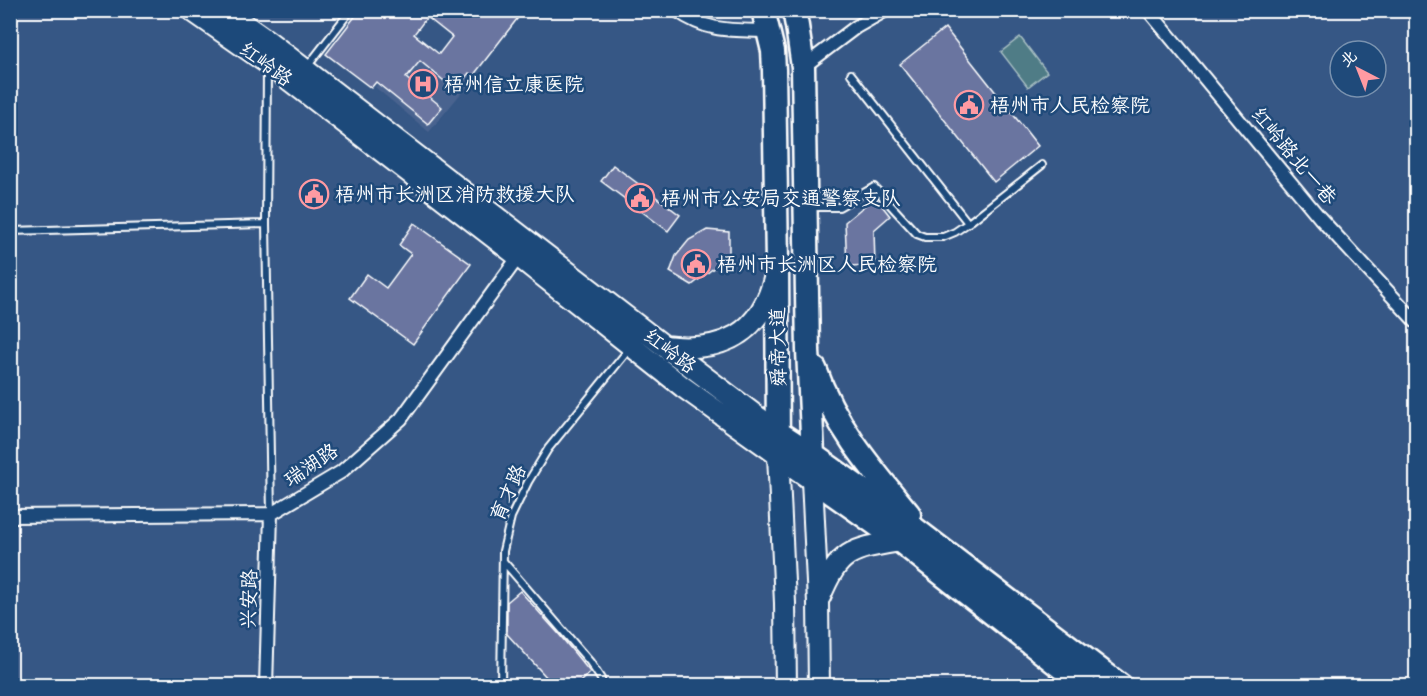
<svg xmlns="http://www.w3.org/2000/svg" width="1427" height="696" viewBox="0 0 1427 696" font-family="Sriracha,'LXGW WenKai TC',sans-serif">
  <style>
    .built { fill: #4a638f }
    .green { fill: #4f7c86; stroke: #a7bec2; stroke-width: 1.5 }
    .building { fill: #6b75a0; stroke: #fff; stroke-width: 1.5; fill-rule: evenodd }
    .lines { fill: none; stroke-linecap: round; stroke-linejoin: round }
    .lane-casing { stroke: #fff; stroke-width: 10 }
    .street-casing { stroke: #fff; stroke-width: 16 }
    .primary-casing { stroke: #fff; stroke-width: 24 }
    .highway-casing { stroke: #fff; stroke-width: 27 }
    .lane { stroke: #1f4a7a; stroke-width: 6 }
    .street { stroke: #1f4a7a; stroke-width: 12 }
    .primary { stroke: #1f4a7a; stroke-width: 20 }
    .highway { stroke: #1f4a7a; stroke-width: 22 }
    .labels { text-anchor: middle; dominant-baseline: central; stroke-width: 5; stroke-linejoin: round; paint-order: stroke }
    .street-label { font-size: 20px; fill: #fff; stroke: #1f4a7a }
    .poi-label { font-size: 20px; fill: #fff; stroke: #1f4a7a; text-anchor: start }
  </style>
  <rect width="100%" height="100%" fill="#365785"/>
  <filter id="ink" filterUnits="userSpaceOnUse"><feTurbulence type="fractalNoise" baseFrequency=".0167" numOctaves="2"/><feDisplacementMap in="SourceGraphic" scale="12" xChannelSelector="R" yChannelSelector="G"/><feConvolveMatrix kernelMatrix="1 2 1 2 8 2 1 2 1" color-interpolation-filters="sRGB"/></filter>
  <g filter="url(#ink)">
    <path class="built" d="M 417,36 L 472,80 L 429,132 L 375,87 Z"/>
    <path class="green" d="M 1020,37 L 1047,72 L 1028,87 L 1001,52 Z"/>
    <path class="building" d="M 360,10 L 524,10 L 473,76 L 469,73 L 455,90 L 420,61 L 406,78 L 442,107 L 428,124 L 376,82 L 371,88 L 326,54 ZM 427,17 L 452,37 L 439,54 L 414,34 Z
      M 945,28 L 1038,146 L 994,182 L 900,64 Z
      M 613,165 L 680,215 L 668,231 L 601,181 Z
      M 875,197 L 890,216 L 874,230 L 875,265 L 847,266 L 845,222 Z
      M 414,223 L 471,264 L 413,344 L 350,298 L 367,274 L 386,288 L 411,254 L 399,245 Z
      M 707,230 L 729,232 L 729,256 L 692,285 L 670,272 L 676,256 L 689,240 Z
      M 520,591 L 558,633 L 590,672 L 579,683 L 549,680 L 507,634 L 507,602 Z"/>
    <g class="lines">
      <g class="lane-casing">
        <path id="lane" d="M 307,67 L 351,10
          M 267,68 L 266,224 L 271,514
          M 851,74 L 968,223
          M 809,207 L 839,207 L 874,187 L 917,234 L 925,237 L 943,237 L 955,232 L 971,221 L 1042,165
          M 10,231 L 266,224
          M 503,561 L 590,662 L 601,679 L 602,686
          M 501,686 L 503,551 L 511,517 L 528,482 L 548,449 L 630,348"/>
      </g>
      <g class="street-casing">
        <path id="street" d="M 676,10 C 709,33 731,30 768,31
          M 1148,10 L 1320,218 L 1416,322
          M 803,67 L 856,27 L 886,10
          M 10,516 L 271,514 L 341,472 L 401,419 L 522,252
          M 266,686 L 271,514"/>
      </g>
      <g class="primary-casing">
        <path id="primary" d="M 191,10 L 267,63 L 519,257 L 683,387 L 778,455 L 785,603 L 786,686
          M 224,10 L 268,41 L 664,346 L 779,433
          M 664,346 C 722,353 761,335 775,275
          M 812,480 L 818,603 L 819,686
          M 820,597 C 839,550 852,549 900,541"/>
      </g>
      <g class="highway-casing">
        <path id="highway" d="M 763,10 L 773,51 L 774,70 L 777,263 L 778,455 L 900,541 L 1085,686
          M 794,10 L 797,26 L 803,67 L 808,350 L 813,455 L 812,480
          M 815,369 C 835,426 871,468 909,514
          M 779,433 L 813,455 L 894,513 L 1121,686"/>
      </g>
      <use href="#lane" class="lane"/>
      <use href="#street" class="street"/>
      <use href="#primary" class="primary"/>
      <use href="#highway" class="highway"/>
    </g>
  </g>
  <defs>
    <g id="hospital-ring" transform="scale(1.5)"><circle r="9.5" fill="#1f4a7a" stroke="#ff9aa2" stroke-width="1.5"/><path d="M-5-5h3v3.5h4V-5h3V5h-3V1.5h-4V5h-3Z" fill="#ff9aa2"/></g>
    <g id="civic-ring" transform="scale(1.5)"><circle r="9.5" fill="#1f4a7a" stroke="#ff9aa2" stroke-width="1.5"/><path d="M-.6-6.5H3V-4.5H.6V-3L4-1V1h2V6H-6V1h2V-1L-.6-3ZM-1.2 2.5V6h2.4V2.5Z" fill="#ff9aa2"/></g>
  </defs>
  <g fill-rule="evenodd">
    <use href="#hospital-ring" x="423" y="84"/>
    <use href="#civic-ring" x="969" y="105"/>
    <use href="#civic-ring" x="314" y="194"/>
    <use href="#civic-ring" x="640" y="198"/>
    <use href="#civic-ring" x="696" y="264"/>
  </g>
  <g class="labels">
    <g class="street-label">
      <text transform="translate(266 64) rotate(36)">红岭路</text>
      <text transform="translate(1294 156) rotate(50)">红岭路北一巷</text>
      <text transform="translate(778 347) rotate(-91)">舜帝大道</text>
      <text transform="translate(670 351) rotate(37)">红岭路</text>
      <text transform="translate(311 465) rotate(-34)">瑞湖路</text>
      <text transform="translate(508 493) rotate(-66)">育才路</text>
      <text transform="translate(249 599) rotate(-88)">兴安路</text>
    </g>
    <g class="poi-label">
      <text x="444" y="84">梧州信立康医院</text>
      <text x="990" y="105">梧州市人民检察院</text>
      <text x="335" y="194">梧州市长洲区消防救援大队</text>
      <text x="661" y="198">梧州市公安局交通警察支队</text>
      <text x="717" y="264">梧州市长洲区人民检察院</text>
    </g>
  </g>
  <rect width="1427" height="696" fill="none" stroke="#1f4a7a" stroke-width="36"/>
  <rect x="18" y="18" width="1391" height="660" fill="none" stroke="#fff" stroke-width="2" filter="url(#ink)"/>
  <g transform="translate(1358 69) rotate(318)"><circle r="28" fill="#1f4a7a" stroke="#7992af" stroke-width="1.5"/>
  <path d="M0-4.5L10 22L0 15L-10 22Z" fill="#ff9aa2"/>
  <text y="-9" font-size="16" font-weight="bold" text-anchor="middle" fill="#ffffff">北</text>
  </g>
</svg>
